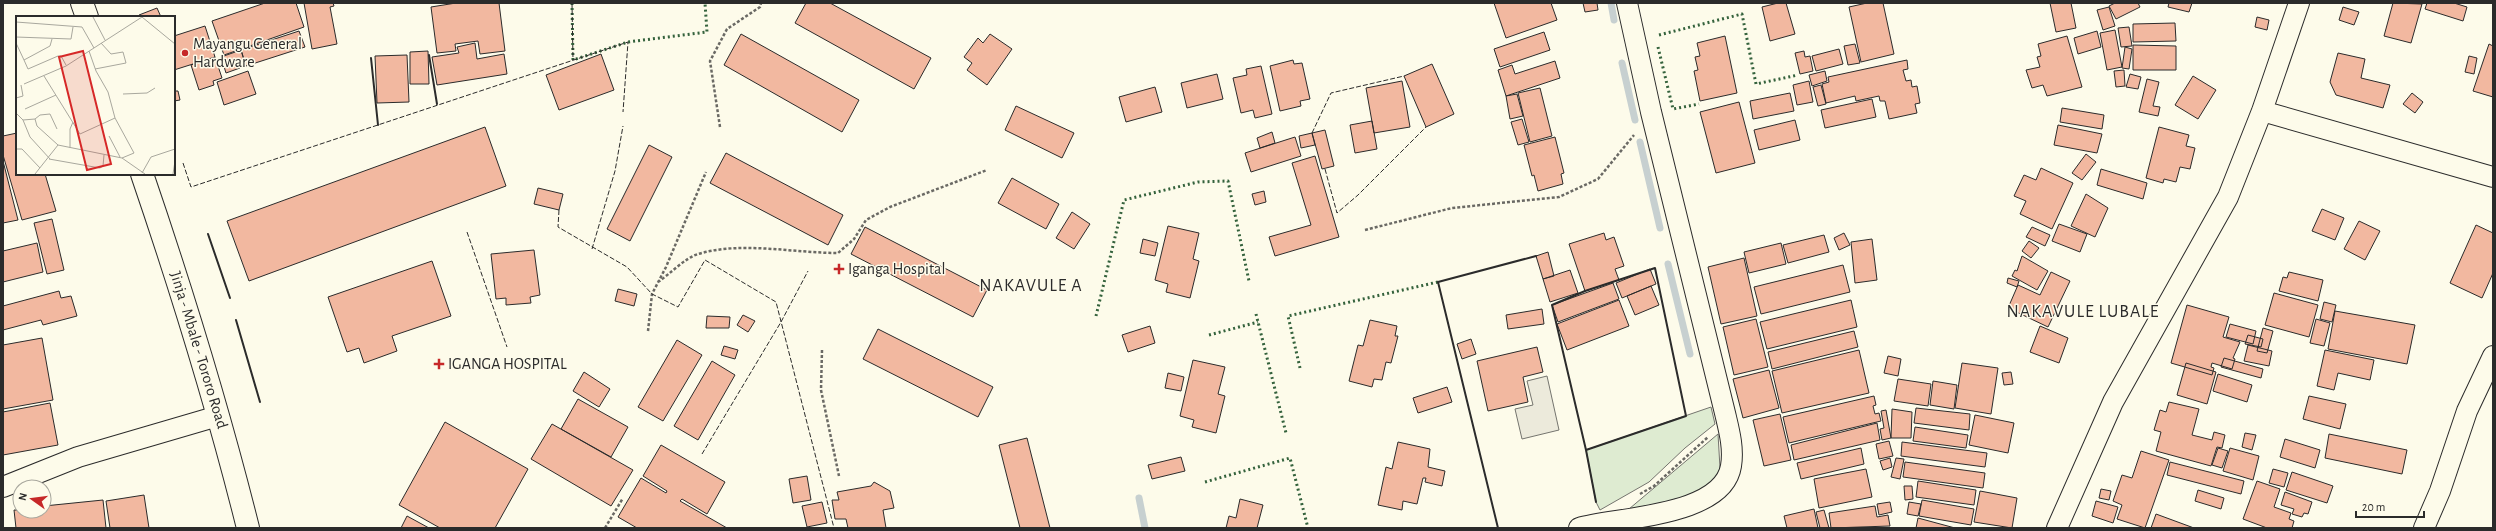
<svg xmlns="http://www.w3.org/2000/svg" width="2496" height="531" viewBox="0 0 2496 531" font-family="'Alegreya Sans',sans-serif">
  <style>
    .green { fill: #deebd1; stroke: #74746e }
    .parking { fill: #eceadb; stroke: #74746e }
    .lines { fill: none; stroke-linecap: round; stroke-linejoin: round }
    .stream { stroke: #c7d0d0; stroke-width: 7 }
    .building { fill: #f2b8a0; stroke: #2b2b2b }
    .minor-casing { stroke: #2b2b2b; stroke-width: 22 }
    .primary-casing { stroke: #2b2b2b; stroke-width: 24 }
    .path { stroke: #6a6964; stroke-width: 2.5; stroke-dasharray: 3 2; stroke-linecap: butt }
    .minor { stroke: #fdfbea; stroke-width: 20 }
    .primary { stroke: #fdfbea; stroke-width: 22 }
    .hedge { stroke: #34623c; stroke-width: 3; stroke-dasharray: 2 3; stroke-linecap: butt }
    .fence { stroke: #2b2b2b; stroke-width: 1; stroke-dasharray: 5 2; stroke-linecap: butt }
    .wall { stroke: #2b2b2b; stroke-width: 2 }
    .poi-dot { fill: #c62828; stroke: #fdfbea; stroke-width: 1.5 }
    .labels { text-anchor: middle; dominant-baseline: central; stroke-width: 3; stroke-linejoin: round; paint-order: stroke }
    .poi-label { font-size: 16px; fill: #2b2b2b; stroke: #fdfbea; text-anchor: start }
    .street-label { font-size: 16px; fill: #2b2b2b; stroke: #fdfbea }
    .quarter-label { font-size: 18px; letter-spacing: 1px; fill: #2b2b2b; stroke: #fdfbea }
    .inset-road { fill: none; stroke: #a9a89e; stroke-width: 1 }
    .view { fill: #d62828; fill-opacity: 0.15; stroke: #d62828; stroke-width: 2 }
    .inset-edge { fill: none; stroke: #2b2b2b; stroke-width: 2 }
  </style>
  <rect width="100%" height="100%" fill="#fdfbea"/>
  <path class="green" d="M 1711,407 L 1715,424 L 1685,448 L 1649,482 L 1600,510 L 1596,502 L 1586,450 Z
    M 1718,434 L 1720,468 L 1714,483 L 1697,497 L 1629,509 Z"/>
  <path class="parking" d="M 1547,376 L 1559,430 L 1522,439 L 1515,409 L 1533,405 L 1527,381 Z"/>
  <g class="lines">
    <path class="stream" d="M 1611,3 L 1614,20
      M 1622,63 L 1635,120
      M 1640,142 L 1660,228
      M 1668,264 L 1690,354
      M 1139,498 L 1145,528"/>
  </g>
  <path class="building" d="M 265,3 L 296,3 L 304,27 L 224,55 L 212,21 Z
    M 304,3 L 333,3 L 334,6 L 330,7 L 337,44 L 312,49 Z
    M 456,3 L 499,3 L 505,51 L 480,54 L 478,41 L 455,44 L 456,51 L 437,53 L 431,7 Z
    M 806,3 L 830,3 L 931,58 L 914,89 L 795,23 Z
    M 1494,3 L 1551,3 L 1557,20 L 1506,38 Z
    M 1583,3 L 1597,3 L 1598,10 L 1585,12 Z
    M 1778,3 L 1786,3 L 1795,34 L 1770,41 L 1762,7 Z
    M 1867,3 L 1883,3 L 1894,54 L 1861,62 L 1849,7 Z
    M 2050,3 L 2071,3 L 2076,28 L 2056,32 Z
    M 2115,3 L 2138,3 L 2140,7 L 2116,19 L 2109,6 Z
    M 2169,3 L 2192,3 L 2189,12 L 2168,7 Z
    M 2393,3 L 2422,4 L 2411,43 L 2384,36 Z
    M 2427,3 L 2454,3 L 2467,7 L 2463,21 L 2425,9 Z
    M 2109,7 L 2115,26 L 2103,30 L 2097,10 Z
    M 2343,7 L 2359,12 L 2354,25 L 2339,20 Z
    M 157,8 L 161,17 L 139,17 L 139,15 Z
    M 2257,17 L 2269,20 L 2267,30 L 2255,27 Z
    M 2175,23 L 2176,41 L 2133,42 L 2133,24 Z
    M 205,26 L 215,57 L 174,70 L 174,36 Z
    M 2129,27 L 2132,46 L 2121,47 L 2118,28 Z
    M 2115,30 L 2122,67 L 2107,70 L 2100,33 Z
    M 299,31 L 305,47 L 246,66 L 241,50 Z
    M 2097,31 L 2101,47 L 2078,54 L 2074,38 Z
    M 1544,32 L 1550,50 L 1500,67 L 1494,49 Z
    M 741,34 L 859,100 L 842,132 L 724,65 Z
    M 990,34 L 1012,49 L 987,85 L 967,70 L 972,63 L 964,57 L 978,38 L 983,43 Z
    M 1725,36 L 1737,93 L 1700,101 L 1694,71 L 1698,70 L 1695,57 L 1700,56 L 1697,43 Z
    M 2067,36 L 2082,87 L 2047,96 L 2043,85 L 2032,88 L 2026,70 L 2040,67 L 2037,57 L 2041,56 L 2038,44 Z
    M 475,43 L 477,59 L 504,54 L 507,74 L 437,85 L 432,57 L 459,53 L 457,47 Z
    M 1855,44 L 1860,63 L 1848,65 L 1844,46 Z
    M 2489,44 L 2493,46 L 2493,97 L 2473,91 Z
    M 2133,45 L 2176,46 L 2176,70 L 2133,70 Z
    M 2125,47 L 2132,49 L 2129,69 L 2122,68 Z
    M 1839,49 L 1843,64 L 1816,71 L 1812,56 Z
    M 241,50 L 244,60 L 238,62 L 240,68 L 226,73 L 221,57 Z
    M 428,51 L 429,84 L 410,84 L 410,52 Z
    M 1804,51 L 1805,57 L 1810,56 L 1813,71 L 1800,74 L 1795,53 Z
    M 2338,53 L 2365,59 L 2361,78 L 2390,85 L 2383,108 L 2336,95 L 2330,82 Z
    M 601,54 L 614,90 L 559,110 L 546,75 Z
    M 407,55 L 409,102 L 377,103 L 375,56 Z
    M 2469,56 L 2477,58 L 2474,74 L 2465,72 Z
    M 215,57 L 222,78 L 213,81 L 214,85 L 199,90 L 191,65 Z
    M 1293,60 L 1294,64 L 1302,63 L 1310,99 L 1300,101 L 1301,106 L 1280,111 L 1270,66 Z
    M 1907,60 L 1908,69 L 1903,70 L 1906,81 L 1911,80 L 1912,87 L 1917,86 L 1920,103 L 1915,104 L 1917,113 L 1889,119 L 1885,101 L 1880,101 L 1879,96 L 1856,101 L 1855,96 L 1826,103 L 1822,84 L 1829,82 L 1828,77 Z
    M 1555,61 L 1560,78 L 1506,96 L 1498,70 L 1512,65 L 1515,74 Z
    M 1432,64 L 1454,114 L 1426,127 L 1404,76 Z
    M 1261,66 L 1272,114 L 1255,118 L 1253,110 L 1241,113 L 1233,78 L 1247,75 L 1246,69 Z
    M 2124,70 L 2125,86 L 2116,87 L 2114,71 Z
    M 248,71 L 256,94 L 224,105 L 217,82 Z
    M 1825,71 L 1827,81 L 1812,86 L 1809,75 Z
    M 1217,74 L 1223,99 L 1187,108 L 1181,83 Z
    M 2130,74 L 2141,77 L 2138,89 L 2126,87 Z
    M 2193,76 L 2216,90 L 2198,119 L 2175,105 Z
    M 2147,79 L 2159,82 L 2153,106 L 2160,107 L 2158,116 L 2139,112 Z
    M 1402,81 L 1410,127 L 1374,133 L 1366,88 Z
    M 1809,81 L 1813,102 L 1797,105 L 1793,85 Z
    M 1821,85 L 1826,104 L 1818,106 L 1813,87 Z
    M 1155,87 L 1162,112 L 1126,122 L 1119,97 Z
    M 1540,88 L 1552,136 L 1530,142 L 1518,93 Z
    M 174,91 L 178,91 L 180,100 L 174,101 Z
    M 1790,93 L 1794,111 L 1753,119 L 1750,101 Z
    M 2412,93 L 2423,102 L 2415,113 L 2403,104 Z
    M 1517,94 L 1523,116 L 1510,119 L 1506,96 Z
    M 1872,99 L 1876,117 L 1825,128 L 1821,110 Z
    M 1739,102 L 1755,163 L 1716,173 L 1700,112 Z
    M 1016,106 L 1074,133 L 1062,158 L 1005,130 Z
    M 2062,108 L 2104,115 L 2102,129 L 2060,122 Z
    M 1522,119 L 1529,142 L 1518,145 L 1511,122 Z
    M 1795,120 L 1800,140 L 1759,150 L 1754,130 Z
    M 1372,121 L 1377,149 L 1355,153 L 1350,125 Z
    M 2058,125 L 2102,134 L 2097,153 L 2054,145 Z
    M 485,127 L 506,186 L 249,281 L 227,221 Z
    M 2159,127 L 2189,135 L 2186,146 L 2195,148 L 2190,169 L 2180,167 L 2176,182 L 2164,179 L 2163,183 L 2146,178 Z
    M 1325,130 L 1334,166 L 1322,169 L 1312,133 Z
    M 1272,132 L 1275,143 L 1260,148 L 1257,138 Z
    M 17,133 L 17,174 L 45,174 L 56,211 L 22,220 L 3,155 L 3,136 Z
    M 1312,133 L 1315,145 L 1301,148 L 1299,136 Z
    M 1295,137 L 1301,156 L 1251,172 L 1245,153 Z
    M 1555,137 L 1564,173 L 1561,174 L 1563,184 L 1538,191 L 1534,175 L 1532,176 L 1524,145 Z
    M 649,145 L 672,157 L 630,241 L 607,229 Z
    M 726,153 L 843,215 L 828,245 L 710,183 Z
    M 2086,154 L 2096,162 L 2082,180 L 2072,173 Z
    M 1315,156 L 1339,237 L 1275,256 L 1269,237 L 1311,225 L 1292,163 Z
    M 3,161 L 18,220 L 3,223 Z
    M 2041,168 L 2073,183 L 2052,229 L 2020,214 L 2026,201 L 2014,196 L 2024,175 L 2036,180 Z
    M 2101,169 L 2147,183 L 2143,199 L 2097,185 Z
    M 1012,178 L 1059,204 L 1046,229 L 998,203 Z
    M 538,188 L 563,194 L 559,210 L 534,204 Z
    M 1264,191 L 1266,202 L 1255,205 L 1252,194 Z
    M 2086,194 L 2108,208 L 2095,237 L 2071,226 Z
    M 2322,209 L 2344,218 L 2335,240 L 2312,231 Z
    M 1072,212 L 1090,224 L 1074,249 L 1056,238 Z
    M 52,219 L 64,270 L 47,274 L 34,223 Z
    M 2359,221 L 2380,231 L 2365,260 L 2344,249 Z
    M 2059,224 L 2087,234 L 2080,252 L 2052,241 Z
    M 2476,225 L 2493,233 L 2493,273 L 2482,298 L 2450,283 Z
    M 1168,226 L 1199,233 L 1193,259 L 1199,261 L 1190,298 L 1166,292 L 1168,284 L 1155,280 Z
    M 865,227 L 987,290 L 973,317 L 851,254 Z
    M 2032,227 L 2050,235 L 2045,246 L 2026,237 Z
    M 1604,233 L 1606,240 L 1614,237 L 1624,266 L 1615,269 L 1619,280 L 1585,291 L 1569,244 Z
    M 1844,233 L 1850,245 L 1839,250 L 1834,238 Z
    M 1824,235 L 1829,252 L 1788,263 L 1783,245 Z
    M 1143,239 L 1158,243 L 1155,256 L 1140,253 Z
    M 1872,239 L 1877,280 L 1855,283 L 1851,242 Z
    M 2029,241 L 2039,248 L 2031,258 L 2022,251 Z
    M 37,243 L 43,272 L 3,282 L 3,251 Z
    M 1781,243 L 1786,264 L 1749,273 L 1744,252 Z
    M 534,250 L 540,295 L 530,297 L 531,303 L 506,305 L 506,298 L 496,299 L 491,254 Z
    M 1548,252 L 1554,276 L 1543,279 L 1536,256 Z
    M 2022,256 L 2048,271 L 2037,290 L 2012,276 L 2015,270 L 2017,271 Z
    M 1744,258 L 1757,316 L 1721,324 L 1708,267 Z
    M 432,261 L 451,316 L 392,336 L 397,351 L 364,363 L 359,348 L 347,352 L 328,297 Z
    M 1843,265 L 1850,292 L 1761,314 L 1754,287 Z
    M 1650,269 L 1656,284 L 1622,298 L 1616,283 Z
    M 1570,270 L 1578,293 L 1550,302 L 1543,279 Z
    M 2051,272 L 2070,281 L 2048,327 L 2008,308 L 2018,285 L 2040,295 Z
    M 2289,272 L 2323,280 L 2318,301 L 2279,291 L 2283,277 L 2287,278 Z
    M 2008,278 L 2019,281 L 2017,287 L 2007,283 Z
    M 1613,283 L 1619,299 L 1558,322 L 1552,305 Z
    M 1651,286 L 1659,305 L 1635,315 L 1627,296 Z
    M 618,289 L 637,294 L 634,306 L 615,301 Z
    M 59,291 L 61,298 L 71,296 L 77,316 L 43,325 L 41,320 L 3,330 L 3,306 Z
    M 2274,293 L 2318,305 L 2309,337 L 2265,325 Z
    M 1619,300 L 1629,326 L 1567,350 L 1557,324 Z
    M 1851,300 L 1857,327 L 1767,349 L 1760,322 Z
    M 2324,302 L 2336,305 L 2332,322 L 2320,319 Z
    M 2187,305 L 2229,317 L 2223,337 L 2240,342 L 2233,358 L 2235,359 L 2232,369 L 2212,363 L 2211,367 L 2214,368 L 2212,375 L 2171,363 Z
    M 1542,309 L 1544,324 L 1508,329 L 1506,315 Z
    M 2335,311 L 2415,325 L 2407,364 L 2328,349 Z
    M 743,315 L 755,321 L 748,332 L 737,325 Z
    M 707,316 L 730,317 L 729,328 L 706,328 Z
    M 1756,319 L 1768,367 L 1734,375 L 1723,327 Z
    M 2316,319 L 2330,323 L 2324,346 L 2310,343 Z
    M 1370,320 L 1397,326 L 1395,336 L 1398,336 L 1391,363 L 1386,362 L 1382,380 L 1374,379 L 1372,387 L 1349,381 L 1358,345 L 1363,346 Z
    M 2230,324 L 2256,331 L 2253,344 L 2226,337 Z
    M 1150,326 L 1155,343 L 1128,352 L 1122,335 Z
    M 2040,326 L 2068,338 L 2059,363 L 2030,352 Z
    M 2263,328 L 2273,331 L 2267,353 L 2257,351 Z
    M 878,329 L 993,387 L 978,417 L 863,359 Z
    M 1854,331 L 1858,347 L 1772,369 L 1768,352 Z
    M 2248,335 L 2263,339 L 2261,347 L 2245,344 Z
    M 42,338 L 53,400 L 3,409 L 3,345 Z
    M 1471,339 L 1476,354 L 1462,359 L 1457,344 Z
    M 677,340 L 702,355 L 663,421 L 638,407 Z
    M 2248,345 L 2272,351 L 2269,366 L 2244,361 Z
    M 724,346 L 738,350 L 735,359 L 721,355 Z
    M 1537,347 L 1543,372 L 1523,377 L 1528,402 L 1488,411 L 1477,361 Z
    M 1859,350 L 1869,393 L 1782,413 L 1772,371 Z
    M 2325,350 L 2374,360 L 2370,380 L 2338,373 L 2334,390 L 2317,386 Z
    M 1888,356 L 1901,359 L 1898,376 L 1884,373 Z
    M 2224,358 L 2263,369 L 2261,378 L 2221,367 Z
    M 1193,360 L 1225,367 L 1218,394 L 1225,396 L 1216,433 L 1192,427 L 1194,420 L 1180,416 Z
    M 712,361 L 735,375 L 698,440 L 674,426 Z
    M 1962,363 L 1998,368 L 1991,414 L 1955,408 Z
    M 2186,363 L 2216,372 L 2207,404 L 2177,395 Z
    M 1769,370 L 1779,408 L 1743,418 L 1733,379 Z
    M 584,372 L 610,389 L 599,407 L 573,391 Z
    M 2011,372 L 2013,384 L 2004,385 L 2002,373 Z
    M 1168,373 L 1184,377 L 1181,391 L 1165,388 Z
    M 2218,374 L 2252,385 L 2247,402 L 2213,391 Z
    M 1898,379 L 1931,384 L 1928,406 L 1894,401 Z
    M 1933,381 L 1957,385 L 1954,409 L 1930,405 Z
    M 1447,387 L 1452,402 L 1418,413 L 1413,398 Z
    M 1874,396 L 1876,405 L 1873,406 L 1875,414 L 1879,413 L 1881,421 L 1789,443 L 1783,417 Z
    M 2309,396 L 2346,404 L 2340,429 L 2303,419 Z
    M 578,399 L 628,427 L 611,457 L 561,429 Z
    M 2169,402 L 2199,409 L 2192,435 L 2212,440 L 2214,432 L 2225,435 L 2222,448 L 2217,447 L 2211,466 L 2156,451 L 2161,432 L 2154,430 L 2160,410 L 2166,412 Z
    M 50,403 L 58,445 L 3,455 L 3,412 Z
    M 1916,408 L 1970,414 L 1969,430 L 1914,423 Z
    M 1892,409 L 1912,412 L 1911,438 L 1891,438 Z
    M 1886,410 L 1891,438 L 1882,440 L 1880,429 L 1884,428 L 1881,411 Z
    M 1780,414 L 1791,460 L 1764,466 L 1753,420 Z
    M 1975,415 L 2014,423 L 2008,453 L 1969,445 Z
    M 445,422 L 528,469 L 495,528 L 440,528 L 399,505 Z
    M 1877,423 L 1880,440 L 1794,460 L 1791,445 Z
    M 552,424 L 633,470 L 611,506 L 531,459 Z
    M 1915,427 L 1968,435 L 1966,448 L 1913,441 Z
    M 2245,433 L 2256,435 L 2252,450 L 2242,447 Z
    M 2329,434 L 2407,450 L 2402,474 L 2325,458 Z
    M 1027,438 L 1050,528 L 1020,528 L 999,445 Z
    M 2285,439 L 2320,450 L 2315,468 L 2280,457 Z
    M 1889,441 L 1893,456 L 1879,459 L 1876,444 Z
    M 1398,442 L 1430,449 L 1428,467 L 1445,471 L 1442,486 L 1425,482 L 1426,478 L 1423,478 L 1417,504 L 1403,501 L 1402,510 L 1378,505 L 1386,467 L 1392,469 Z
    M 1902,442 L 1987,453 L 1985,467 L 1901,456 Z
    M 661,445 L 725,482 L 707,514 L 682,499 L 680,501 L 727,528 L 637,528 L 618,517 L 641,478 L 666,493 L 667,491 L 643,476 Z
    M 1861,448 L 1864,464 L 1801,479 L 1797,463 Z
    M 2218,448 L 2228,451 L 2222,468 L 2212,465 Z
    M 2230,448 L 2259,456 L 2253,480 L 2223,471 Z
    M 2141,451 L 2169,460 L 2145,528 L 2117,519 L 2122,505 L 2113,501 L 2122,475 L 2132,478 Z
    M 1181,457 L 1185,471 L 1152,479 L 1148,465 Z
    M 1890,458 L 1892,467 L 1883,470 L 1880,461 Z
    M 1896,458 L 1904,459 L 1900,479 L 1891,477 Z
    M 1905,462 L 1985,473 L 1983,488 L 1903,477 Z
    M 2170,462 L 2244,481 L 2241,494 L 2167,475 Z
    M 1866,469 L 1872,497 L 1819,508 L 1814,479 Z
    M 2273,469 L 2288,473 L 2284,487 L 2269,483 Z
    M 2292,472 L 2333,486 L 2327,503 L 2286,490 Z
    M 807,476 L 811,500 L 793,503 L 789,479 Z
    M 1918,481 L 1976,490 L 1974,505 L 1916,497 Z
    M 2257,481 L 2280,489 L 2274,507 L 2291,513 L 2289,519 L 2294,521 L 2292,528 L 2267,528 L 2243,519 Z
    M 874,482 L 890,491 L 894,508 L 883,510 L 886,528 L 848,528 L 846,519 L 835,519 L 832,500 L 839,500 L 837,492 L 871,486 Z
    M 1904,486 L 1912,486 L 1913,499 L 1905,500 Z
    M 2101,489 L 2111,491 L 2109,500 L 2099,498 Z
    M 2198,490 L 2224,498 L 2221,509 L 2195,501 Z
    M 1980,491 L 2017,498 L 2012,528 L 1974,522 Z
    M 2285,492 L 2312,502 L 2308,514 L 2304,513 L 2302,517 L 2292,514 L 2294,509 L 2281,505 Z
    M 144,495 L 149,528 L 110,528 L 106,501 Z
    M 1240,499 L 1263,505 L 1257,528 L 1226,528 L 1229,516 L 1236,518 Z
    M 103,500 L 106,528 L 16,528 L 14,510 L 44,511 L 44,506 Z
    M 1922,500 L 1974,509 L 1971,525 L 1919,516 Z
    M 2096,501 L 2118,507 L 2113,523 L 2092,516 Z
    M 822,502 L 827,523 L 807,527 L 802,506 Z
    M 1890,502 L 1892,512 L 1879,515 L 1877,504 Z
    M 1909,502 L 1921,504 L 1918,516 L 1907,514 Z
    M 1875,506 L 1877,517 L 1888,515 L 1890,526 L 1831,528 L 1829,513 Z
    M 1814,509 L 1818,528 L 1787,528 L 1784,516 Z
    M 1824,510 L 1829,528 L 1820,528 L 1816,512 Z
    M 2156,514 L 2194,528 L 2151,528 Z
    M 407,516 L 429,528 L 401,528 Z
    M 1918,518 L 1955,528 L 1916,528 Z"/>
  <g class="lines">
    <g class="minor-casing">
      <path id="minor" d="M 2262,111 L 2493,177
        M 3,487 L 78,457 L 218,416
        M 1579,528 C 1617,517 1723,517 1731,466 C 1734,448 1729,430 1725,413 L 1651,112 L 1627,3
        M 2057,528 L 2113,402 L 2228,197 L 2262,111 L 2299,3
        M 2424,528 L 2440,491 L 2467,411 L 2493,356"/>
    </g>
    <g class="primary-casing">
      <path id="primary" d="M 82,3 L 87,17
        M 142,174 C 182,291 218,408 248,528"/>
    </g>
    <path class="path" d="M 720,127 L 710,61 L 727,29 L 760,7 L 761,3
      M 1365,230 L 1452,208 L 1559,197 L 1598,179 L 1634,135
      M 658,282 C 670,274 685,258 698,254 C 741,241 793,253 838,253 L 854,239 L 866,220 L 890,207 L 987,170
      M 648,331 L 652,294 L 666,267 L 706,172
      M 822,350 L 821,390 L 839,476
      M 1640,494 L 1654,486 L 1708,437
      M 605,528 L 623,498"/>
    <use href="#minor" class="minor"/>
    <use href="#primary" class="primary"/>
    <path class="hedge" d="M 572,3 L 573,60 L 628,42 L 707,32 L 705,3
      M 1659,35 L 1742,14 L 1756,84 L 1798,75
      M 1658,47 L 1673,109 L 1699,104
      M 1256,314 L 1286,433
      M 1096,316 L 1124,200 L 1198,182 L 1228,181 L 1249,281
      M 1209,335 L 1258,322
      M 1300,368 L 1288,316 L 1438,282
      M 1205,482 L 1290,458 L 1308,528"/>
    <path class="fence" d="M 572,3 L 573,60
      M 1312,133 L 1331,93 L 1404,76
      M 183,163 L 191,187 L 628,42 L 623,112
      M 1325,169 L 1337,213 L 1358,195 L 1426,127
      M 559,210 L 558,227 L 627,267 L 652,294 L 678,307 L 705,260 L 776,302 L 834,528
      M 467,232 L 507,347
      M 592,249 L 615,171 L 623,126
      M 702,454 L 781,322 L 808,271"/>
    <path class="wall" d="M 429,55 L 437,104
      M 371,58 L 378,125
      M 208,234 L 230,298
      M 1655,268 L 1686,416 L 1586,450 L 1552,305 L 1585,291 Z
      M 236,320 L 260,402
      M 1586,450 L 1596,502
      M 1498,528 L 1438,282 L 1536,256"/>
  </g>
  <g class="poi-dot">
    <circle cx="185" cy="53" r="4"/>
    <path d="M837 263h4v4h4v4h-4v4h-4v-4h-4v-4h4z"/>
    <path d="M437 358h4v4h4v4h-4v4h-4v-4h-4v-4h4z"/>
  </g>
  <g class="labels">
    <g class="poi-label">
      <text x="193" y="44">Mayangu General<tspan x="193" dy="18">Hardware</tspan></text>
      <text x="848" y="269">Iganga Hospital</text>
      <text x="448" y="364">IGANGA HOSPITAL</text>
    </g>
    <g class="street-label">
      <text transform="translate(199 350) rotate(73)">Jinja - Mbale - Tororo Road</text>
    </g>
    <g class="quarter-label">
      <text x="1031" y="286">NAKAVULE A</text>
      <text x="2083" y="312">NAKAVULE LUBALE</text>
    </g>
  </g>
  <g transform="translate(16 16)">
    <rect width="159" height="159" fill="#fdfbea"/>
    <path class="inset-road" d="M 77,1 L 89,24M 126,1 L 159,28M 0,6 L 66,11 L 78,32M 0,21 L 55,23 L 57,11M 0,27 L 8,44 L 34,30 L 36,23M 73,35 L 80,55 L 92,76 L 99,102M 8,44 L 12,53 L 42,40 L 45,40 L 50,49M 79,53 L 110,47 L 107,36 L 95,38 L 85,27M 28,60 L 64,118 L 99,102 L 118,137 L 106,142 L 42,129 L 21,110 L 19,103 L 24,99 L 34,98 L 41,113M 8,68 L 50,50 L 126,1M 107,78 L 131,77 L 139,72M 0,82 L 7,80 L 5,69M 9,93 L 40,79M 0,97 L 7,104 L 19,103M 7,104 L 14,121 L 34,143M 93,120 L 104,141M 54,132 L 54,113 L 57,106M 0,133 L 6,133 L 24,152M 106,142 L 129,158M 33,143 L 84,152 L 87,150 L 88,139M 126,157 L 135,141 L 159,133M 19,158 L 42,129M 157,158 L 159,145"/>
    <path class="view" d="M 67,35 L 95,148 L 71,154 L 43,41 Z"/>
    <rect width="159" height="159" class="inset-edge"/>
  </g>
  <rect width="2496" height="531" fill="none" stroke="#2b2b2b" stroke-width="8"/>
  <g transform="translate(32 499) rotate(284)"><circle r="19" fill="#fdfbea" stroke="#a9a89e"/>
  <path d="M0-3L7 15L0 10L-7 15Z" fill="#c62828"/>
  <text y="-6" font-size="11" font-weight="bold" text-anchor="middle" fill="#2b2b2b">N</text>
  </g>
  <path d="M2356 511v6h68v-6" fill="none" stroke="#2b2b2b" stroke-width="2"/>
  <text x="2362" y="511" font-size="12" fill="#2b2b2b" stroke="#fdfbea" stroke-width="3" paint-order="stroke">20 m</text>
</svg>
